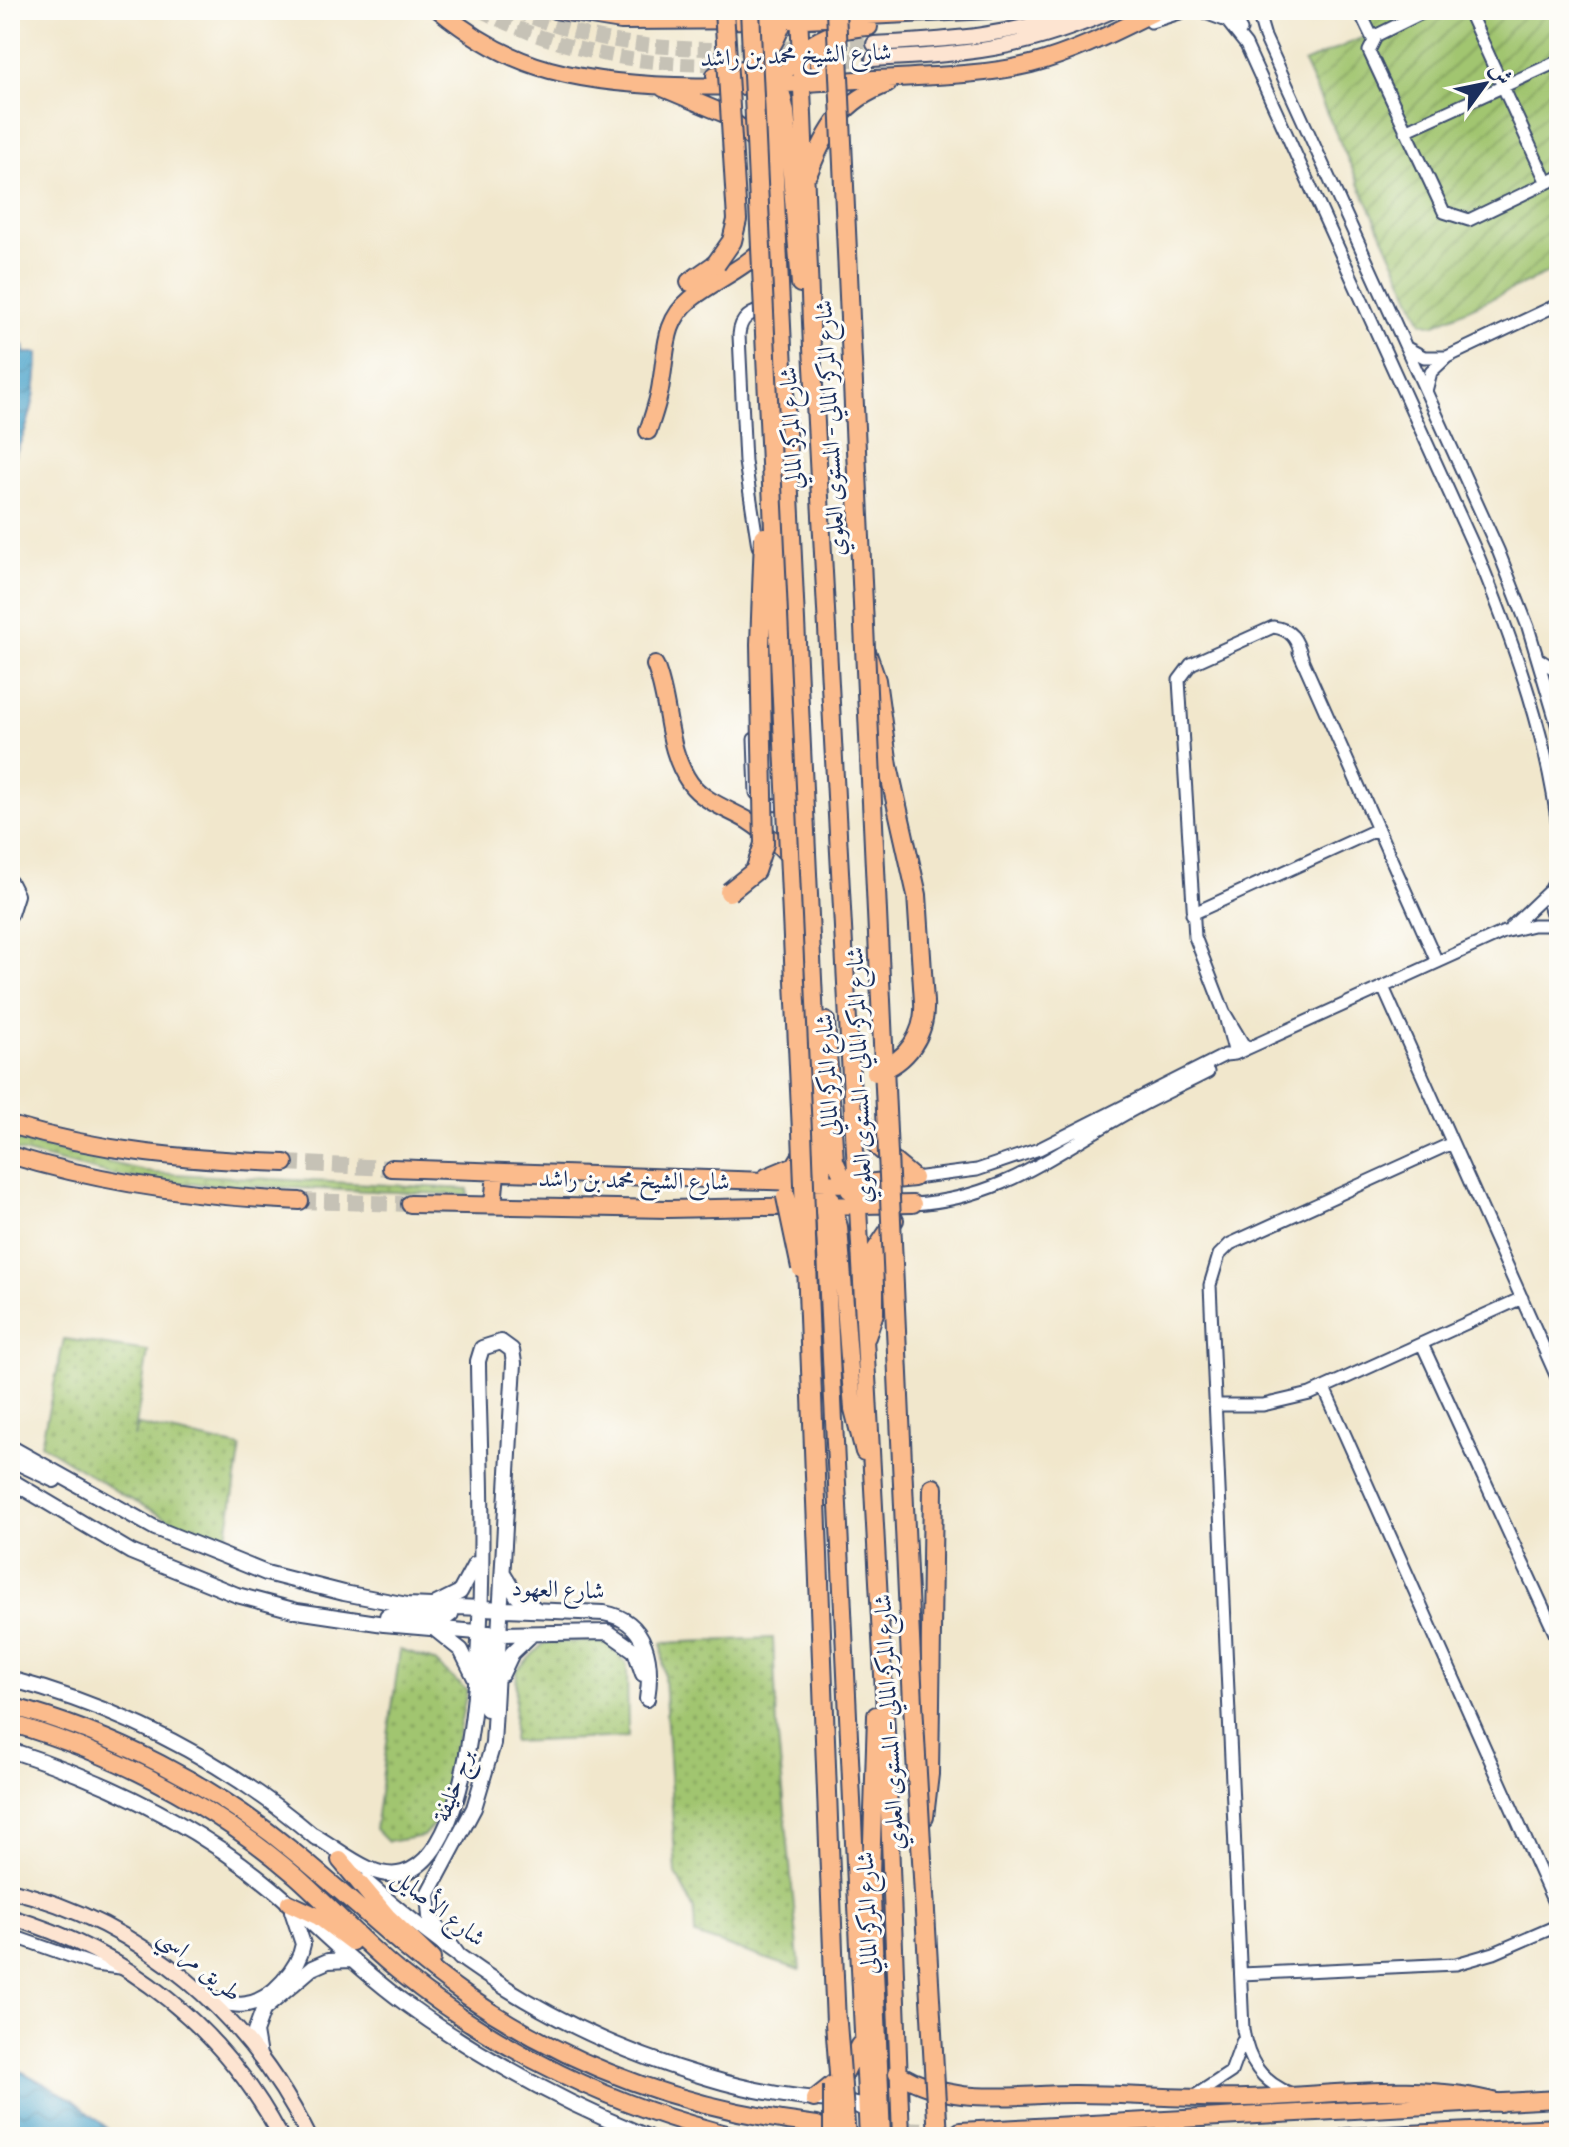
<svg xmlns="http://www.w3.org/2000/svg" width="1569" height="2147" viewBox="0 0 1569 2147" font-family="Vollkorn,Amiri,serif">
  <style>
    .grass { fill: url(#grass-dots); stroke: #5e7a66; stroke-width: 2 }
    .garden { fill: url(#garden-furrows); stroke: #5e7a66; stroke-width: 2 }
    .water { fill: url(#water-waves); stroke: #346a94; stroke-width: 2 }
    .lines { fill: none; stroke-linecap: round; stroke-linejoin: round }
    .secondary-tunnel { stroke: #c6c2b6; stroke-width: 14; stroke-dasharray: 14 7; stroke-linecap: butt }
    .primary-tunnel { stroke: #c6c2b6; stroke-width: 16; stroke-dasharray: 16 8; stroke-linecap: butt }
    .minor-casing { stroke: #3b4b6e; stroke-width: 15 }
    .tertiary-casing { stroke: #3b4b6e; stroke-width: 18 }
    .secondary-casing { stroke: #3b4b6e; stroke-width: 18 }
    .primary-casing { stroke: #3b4b6e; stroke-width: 20 }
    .trunk-casing { stroke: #3b4b6e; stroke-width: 22 }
    .minor { stroke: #fff; stroke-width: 11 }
    .tertiary { stroke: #fff; stroke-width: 14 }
    .secondary { stroke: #fde4d1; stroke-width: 14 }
    .primary { stroke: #fbbb8c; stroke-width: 16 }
    .trunk { stroke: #fbbb8c; stroke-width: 18 }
    .trunk-bridge-casing { stroke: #3b4b6e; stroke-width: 22; stroke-linecap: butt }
    .motorway-bridge-casing { stroke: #3b4b6e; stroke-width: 24; stroke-linecap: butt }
    .trunk-bridge { stroke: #fbbb8c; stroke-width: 18 }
    .motorway-bridge { stroke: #fbbb8c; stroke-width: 20 }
    .labels { text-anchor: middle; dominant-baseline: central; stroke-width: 6; stroke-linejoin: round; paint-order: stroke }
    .street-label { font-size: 24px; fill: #1b2f5e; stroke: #fdfcf7 }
  </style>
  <defs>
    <pattern id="grass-dots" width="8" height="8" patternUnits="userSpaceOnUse" patternTransform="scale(2)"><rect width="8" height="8" fill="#a1c56f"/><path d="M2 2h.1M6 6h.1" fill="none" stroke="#82a05e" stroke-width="1.8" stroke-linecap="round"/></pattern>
    <pattern id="garden-furrows" width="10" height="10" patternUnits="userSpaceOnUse" patternTransform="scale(2)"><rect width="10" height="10" fill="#a1c56f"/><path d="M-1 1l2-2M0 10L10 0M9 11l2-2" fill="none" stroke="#82a05e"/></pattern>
    <pattern id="water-waves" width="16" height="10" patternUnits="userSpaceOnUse" patternTransform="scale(2)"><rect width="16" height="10" fill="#4ea4cb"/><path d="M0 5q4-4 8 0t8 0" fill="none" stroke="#4086a8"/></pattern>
  </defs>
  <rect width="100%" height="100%" fill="#fdfcf7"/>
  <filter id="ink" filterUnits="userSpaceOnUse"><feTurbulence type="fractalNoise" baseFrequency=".0125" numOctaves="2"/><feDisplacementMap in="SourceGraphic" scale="16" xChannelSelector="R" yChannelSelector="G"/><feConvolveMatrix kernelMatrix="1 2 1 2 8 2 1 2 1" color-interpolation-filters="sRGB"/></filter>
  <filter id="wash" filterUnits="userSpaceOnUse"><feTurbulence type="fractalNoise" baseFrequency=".006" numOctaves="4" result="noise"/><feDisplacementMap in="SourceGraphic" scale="32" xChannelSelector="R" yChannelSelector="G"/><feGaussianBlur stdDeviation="1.8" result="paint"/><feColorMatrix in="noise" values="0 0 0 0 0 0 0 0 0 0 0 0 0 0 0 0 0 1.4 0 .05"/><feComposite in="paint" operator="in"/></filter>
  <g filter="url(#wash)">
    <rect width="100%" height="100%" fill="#f1e7cc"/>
    <path class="grass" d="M 10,1139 L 154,1173 L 468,1189 L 468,1195 L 172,1183 L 117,1176 L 10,1149 Z
      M 64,1339 L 148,1351 L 134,1438 L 138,1425 L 241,1447 L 225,1548 L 124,1496 L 41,1444 Z
      M 773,1638 L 777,1727 L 800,1970 L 695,1935 L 694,1910 L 676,1874 L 662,1643 Z
      M 606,1640 L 627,1665 L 628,1737 L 513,1742 L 517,1670 L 544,1643 Z
      M 400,1650 L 434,1661 L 467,1691 L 441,1816 L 423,1836 L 388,1842 L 375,1829 Z"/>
    <path class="garden" d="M 1355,10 L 1559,10 L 1559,268 L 1433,325 L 1422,322 L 1304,63 L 1366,36 Z"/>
    <path class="water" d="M 24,345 L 25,353 L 38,353 C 38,391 29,430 10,464 L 10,346 Z
      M 10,2065 L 72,2099 L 107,2128 L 96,2137 L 33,2137 L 10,2123 Z"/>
  </g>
  <g filter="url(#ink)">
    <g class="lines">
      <path class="secondary-tunnel" d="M 480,10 C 562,53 646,68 738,64
        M 514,10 C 614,54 703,51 809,47
        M 830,46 L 874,44
        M 759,64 L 873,59"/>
      <path class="primary-tunnel" d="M 285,1163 L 391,1168
        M 300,1201 L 410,1204
        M 834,2127 L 960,2131"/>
      <g class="minor-casing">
        <path id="minor" d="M 1197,10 L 1227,21 L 1246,45 L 1479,558 C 1515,647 1549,741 1559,836
          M 1229,10 L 1241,30
          M 1257,10 L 1265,37 L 1498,550 L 1528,627 L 1559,731
          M 1359,10 L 1373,39
          M 1428,10 L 1377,35 L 1369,51 L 1444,212 L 1469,220 L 1559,177
          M 1468,10 L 1547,183
          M 1151,22 L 1189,10
          M 1405,131 L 1559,61
          M 1407,348 L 1424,357 L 1446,357
          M 1426,391 L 1431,372 L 1447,357 L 1559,304
          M 758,546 L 745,462 L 739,335 C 740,319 751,310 767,310
          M 1299,652 L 1437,962
          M 1540,660 L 1559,672
          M 754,739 L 756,793 C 765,805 777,809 789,799
          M 1559,876 C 1546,891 1545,908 1559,923
          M 1192,914 L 1378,829
          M 1511,927 L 1549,891
          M 1383,987 L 1559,1382
          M 1225,1016 L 1235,1054
          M 1246,1049 L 1224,1012 L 1195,937 L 1179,680 L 1191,664 L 1273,627 C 1292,629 1297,640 1302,657
          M 914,1178 L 977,1170 L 1039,1149 L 1225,1055 L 1235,1054 L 1504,932 L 1533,925 L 1559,925
          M 913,1204 C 997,1199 1045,1160 1115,1120 C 1145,1102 1177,1088 1208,1072
          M 1422,1344 L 1559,1642
          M 1324,1388 L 1559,1914
          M 1215,1405 L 1263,1405 L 1310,1394 L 1522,1298
          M 10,1935 L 95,1965 L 120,1968
          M 1241,1974 L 1456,1964 L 1494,1953 L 1559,1925
          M 1292,2094 C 1261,2082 1248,2061 1243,2030 L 1210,1285 L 1219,1255 L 1230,1244 L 1452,1143
          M 1196,2095 L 1231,2072 L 1242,2042"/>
      </g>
      <g class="tertiary-casing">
        <path id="tertiary" d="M 10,883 L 16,895 L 10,914
          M 10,1447 L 155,1528 L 266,1573 L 344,1593 L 407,1605 L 604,1613 C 648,1621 653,1662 647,1699
          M 10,1459 L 54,1480
          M 10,1480 L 131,1552 L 237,1595 L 297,1611 L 384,1624 L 500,1634 L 608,1632 L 635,1651 L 643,1674
          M 503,1573 L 517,1596 L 536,1609
          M 436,1604 L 460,1592 L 475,1564
          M 387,1616 L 447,1617 L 451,1614 L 447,1607
          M 436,1630 L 461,1650 L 475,1678
          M 502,1674 L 512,1653 L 532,1634
          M 10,1679 C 123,1709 227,1762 316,1838
          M 487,1709 L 490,1634
          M 10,1750 C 103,1780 197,1825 272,1888 C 317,1926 357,1968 405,2003 C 480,2058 562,2102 648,2137
          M 311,1834 C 337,1847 372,1882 403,1873 C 506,1843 478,1451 478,1361 L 482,1348 L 501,1342 L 512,1350 L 514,1363 L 493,1744 L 474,1808 L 428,1894 L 430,1917 L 460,1958
          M 365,1881 C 474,1976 569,2037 709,2078 C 738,2087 768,2093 798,2097 C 817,2100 840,2099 858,2106 C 864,2108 868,2112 872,2117
          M 209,1998 C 221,2001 235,2007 247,2004 C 272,2000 299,1968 303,1944 L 292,1911
          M 259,2056 L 255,2032 L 263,2010 L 312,1968 L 328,1961 L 350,1960"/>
      </g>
      <g class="secondary-casing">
        <path id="secondary" d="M 874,44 C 944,40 1012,37 1078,10
          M 873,59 C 969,54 1024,50 1114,10
          M 10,1890 C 143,1923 249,2015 309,2137
          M 10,1917 C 127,1951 224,2029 281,2137"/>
      </g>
      <g class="primary-casing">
        <path id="primary" d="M 439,10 C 472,37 508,59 550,70 C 646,96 775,85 875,79 C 927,76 981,76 1031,64 C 1077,52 1118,30 1159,10
          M 554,10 L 621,21 L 784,20 L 991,10
          M 767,10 L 868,2137
          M 799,10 L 812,348 L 886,1731 L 901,2137
          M 821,39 L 819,64 L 826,82
          M 777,73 L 786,112 L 800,284
          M 715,75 C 762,69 771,56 787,12
          M 663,88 L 725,114 L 761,147
          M 778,88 C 792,48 828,29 869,27
          M 809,173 C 826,130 843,100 888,84
          M 648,431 C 653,416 659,400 661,383 C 667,351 663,322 691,299 C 715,280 746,268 766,245
          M 655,665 C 671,704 665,747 690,783 C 703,801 728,809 747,820 C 764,831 780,845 793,861
          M 826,1021 L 835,1161 L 849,1190
          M 859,1114 L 878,1148 L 914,1178
          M 10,1125 C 101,1152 191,1160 285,1163
          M 10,1155 C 105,1184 201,1197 300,1201
          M 391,1168 L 856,1184 L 914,1178
          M 766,1177 L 795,1165 L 806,1147
          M 831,1198 L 839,1227 L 853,1409 L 864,1452
          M 410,1204 L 668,1209 L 913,1204
          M 493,1204 L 496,1173
          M 867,1337 L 875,1313 L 875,1250 L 895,1220
          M 10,1706 C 113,1733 212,1784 294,1852 C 353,1900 405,1952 467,1996 C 571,2068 691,2110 817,2125
          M 876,1715 L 871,1874 L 882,2137
          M 10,1723 C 115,1754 213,1804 296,1876 C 331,1907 362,1942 398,1971 C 497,2051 616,2108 739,2137
          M 340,1860 L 387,1916 L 432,1959
          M 289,1903 L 319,1917 L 352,1942
          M 897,2073 C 957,2108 1009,2094 1075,2094 C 1132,2094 1189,2100 1246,2098 C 1331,2096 1416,2080 1500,2103
          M 814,2099 L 844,2075 L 859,2045
          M 960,2131 L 1559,2099
          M 1345,2137 L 1559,2127"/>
      </g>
      <g class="trunk-casing">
        <path id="trunk" d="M 690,282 L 716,264
          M 867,654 L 876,680 L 888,766 L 917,895 L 924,1002
          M 924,1817 L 929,1774 L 933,1488
          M 834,1977 L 836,2023"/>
      </g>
      <use href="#minor" class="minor"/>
      <use href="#tertiary" class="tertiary"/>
      <use href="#secondary" class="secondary"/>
      <use href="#primary" class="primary"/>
      <use href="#trunk" class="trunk"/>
      <g class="trunk-bridge-casing">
        <path id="trunk-bridge" d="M 750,10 L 802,1132 L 834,1977
          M 836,10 L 913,1704 L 938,2137
          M 716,264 L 732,241 L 737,220 L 724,10
          M 729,892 L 755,871 L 764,844 L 760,644 L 764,537
          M 876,1072 C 907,1062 926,1034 924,1002
          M 786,1197 L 801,1268
          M 833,2137 L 833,2086"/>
      </g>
      <g class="motorway-bridge-casing">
        <path id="motorway-bridge" d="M 836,2023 L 845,2137"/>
      </g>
      <use href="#trunk-bridge" class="trunk-bridge"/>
      <use href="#motorway-bridge" class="motorway-bridge"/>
    </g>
  </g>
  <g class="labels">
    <g class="street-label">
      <text transform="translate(796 57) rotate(-2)">شارع الشيخ محمد بن راشد</text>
      <text transform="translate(793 428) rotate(-93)">شارع المركز المالي</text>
      <text transform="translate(832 428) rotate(-93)">شارع المركز المالي - المستوى العلوي</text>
      <text transform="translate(829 1075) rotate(-93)">شارع المركز المالي</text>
      <text transform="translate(861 1075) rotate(-92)">شارع المركز المالي - المستوى العلوي</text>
      <text transform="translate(634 1182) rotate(1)">شارع الشيخ محمد بن راشد</text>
      <text transform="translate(558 1591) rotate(2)">شارع العهود</text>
      <text transform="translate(891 1722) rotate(-93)">شارع المركز المالي - المستوى العلوي</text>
      <text transform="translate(455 1786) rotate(-70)">برج خليفة</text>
      <text transform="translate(438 1909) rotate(38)">شارع الأصايل</text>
      <text transform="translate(869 1913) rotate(-92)">شارع المركز المالي</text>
      <text transform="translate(199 1966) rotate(40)">طريق مراسي</text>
    </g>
  </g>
  <rect width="1569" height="2147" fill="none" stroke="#fdfcf7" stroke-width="40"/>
  <g transform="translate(1485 84) rotate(57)" stroke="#fdfcf7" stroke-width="6" paint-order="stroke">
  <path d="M0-6L14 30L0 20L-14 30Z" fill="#1b2f5e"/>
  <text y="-12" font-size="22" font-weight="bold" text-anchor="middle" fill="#1b2f5e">ش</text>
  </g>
</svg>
